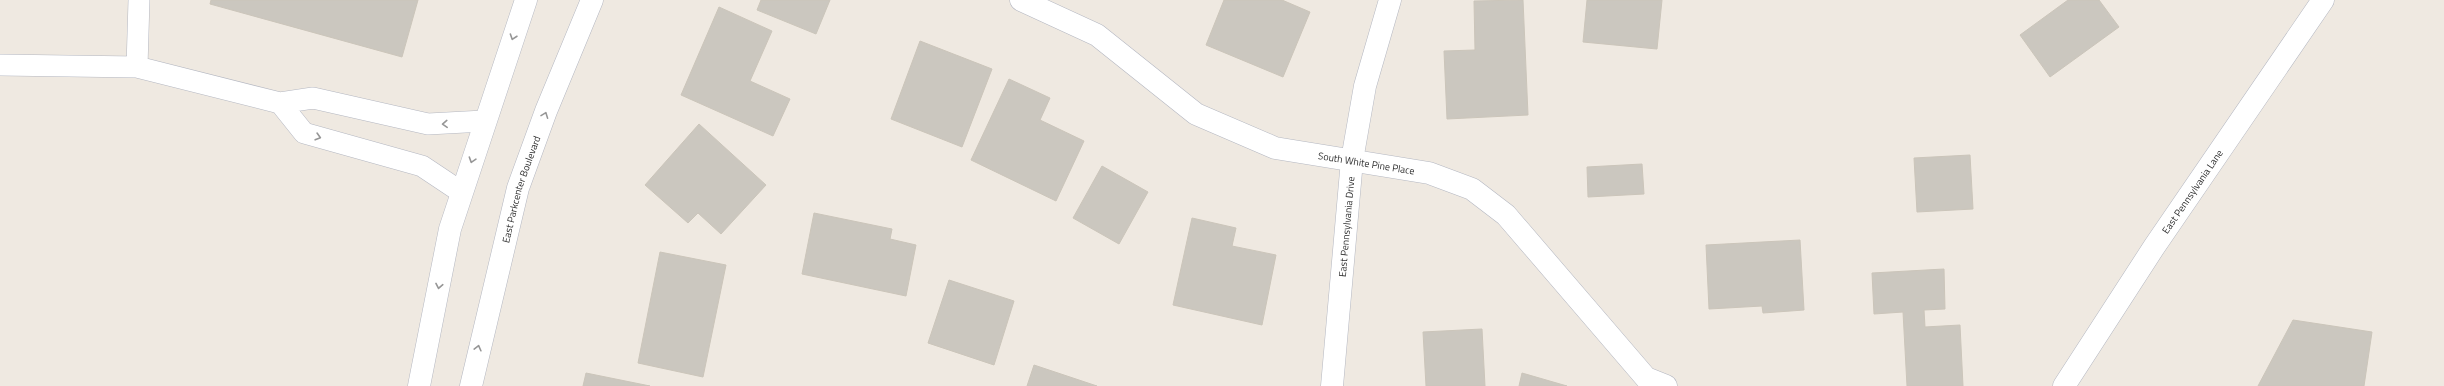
<svg xmlns="http://www.w3.org/2000/svg" width="2444" height="386" viewBox="0 0 2444 386" font-family="'Titillium Web',sans-serif">
  <style>
    .building { fill: #cbc7bf; stroke: #cbc5ba }
    .lines { fill: none; stroke-linecap: round; stroke-linejoin: round }
    .lane-casing { stroke: #b4b7c1; stroke-width: 22 }
    .street-casing { stroke: #b4b7c1; stroke-width: 23 }
    .secondary-casing { stroke: #b4b7c1; stroke-width: 23 }
    .lane { stroke: #fff; stroke-width: 21 }
    .street { stroke: #fff; stroke-width: 22 }
    .secondary { stroke: #fff; stroke-width: 22 }
    .oneway { stroke: #969696 }
    .labels { text-anchor: middle; dominant-baseline: central; stroke-width: 3; stroke-linejoin: round; paint-order: stroke }
    .street-label { font-size: 10px; fill: #2e2e2e; stroke: #fff }
  </style>
  <rect width="100%" height="100%" fill="#efe9e1"/>
  <path class="building" d="M 211,0 L 418,0 L 402,57 L 210,4 Z
    M 761,0 L 830,0 L 816,34 L 757,10 Z
    M 1224,0 L 1282,0 L 1310,12 L 1283,77 L 1206,45 Z
    M 1523,0 L 1528,115 L 1447,119 L 1444,51 L 1475,50 L 1474,1 Z
    M 1587,0 L 1662,0 L 1657,49 L 1583,42 Z
    M 2068,0 L 2099,0 L 2119,27 L 2050,77 L 2020,35 Z
    M 719,7 L 772,31 L 750,81 L 790,99 L 773,136 L 681,95 Z
    M 920,41 L 992,69 L 962,147 L 891,119 Z
    M 1009,79 L 1050,98 L 1040,120 L 1084,141 L 1056,201 L 971,160 Z
    M 699,124 L 766,185 L 721,234 L 698,213 L 688,223 L 645,185 Z
    M 1970,155 L 1973,209 L 1917,212 L 1914,158 Z
    M 1642,164 L 1644,194 L 1588,197 L 1587,167 Z
    M 1102,166 L 1148,192 L 1119,244 L 1073,218 Z
    M 814,213 L 892,229 L 890,239 L 916,245 L 906,296 L 802,274 Z
    M 1192,218 L 1236,228 L 1232,246 L 1276,255 L 1262,325 L 1173,305 Z
    M 1800,240 L 1804,310 L 1763,313 L 1762,306 L 1709,309 L 1706,245 Z
    M 660,252 L 726,265 L 703,377 L 638,363 Z
    M 1944,269 L 1945,309 L 1924,310 L 1925,327 L 1960,325 L 1963,386 L 1907,386 L 1903,312 L 1874,314 L 1872,273 Z
    M 949,280 L 1014,301 L 994,365 L 928,343 Z
    M 2293,320 L 2372,332 L 2364,386 L 2258,386 Z
    M 1482,329 L 1485,386 L 1426,386 L 1423,332 Z
    M 1034,365 L 1097,386 L 1027,386 Z
    M 586,373 L 650,386 L 583,386 Z
    M 1522,373 L 1567,386 L 1519,386 Z"/>
  <g class="lines">
    <g class="lane-casing">
      <path id="lane" d="M 0,65 L 137,67 L 280,103 L 313,98 L 428,124 L 484,121
        M 137,67 L 139,0
        M 280,103 L 304,133 L 422,166 L 461,192"/>
    </g>
    <g class="street-casing">
      <g id="street">
        <path id="s1" d="M 1021,0 L 1097,35 L 1196,114 L 1275,148 L 1429,173 L 1472,189 L 1506,215 L 1646,378 L 1666,386"/>
        <path id="s2" d="M 1332,386 L 1352,160 L 1365,86 L 1390,0"/>
        <path id="s3" d="M 2064,386 L 2154,247 L 2323,0"/>
      </g>
    </g>
    <g class="secondary-casing">
      <g id="secondary">
        <path d="M 419,386 L 450,229 L 526,0"/>
        <path id="s4" d="M 471,386 L 518,188 L 546,111 L 592,0"/>
      </g>
    </g>
    <use href="#lane" class="lane"/>
    <use href="#street" class="street"/>
    <use href="#secondary" class="secondary"/>
  </g>
  <defs><path id="oneway-chevron" d="M-2-3.5L2.5 0L-2 3.5" fill="none" stroke-width="1.6" stroke-linecap="round" stroke-linejoin="round"/></defs>
  <g class="oneway">
    <use href="#oneway-chevron" transform="translate(513 37) rotate(109)"/>
    <use href="#oneway-chevron" transform="translate(545 115) rotate(-69)"/>
    <use href="#oneway-chevron" transform="translate(445 124) rotate(177)"/>
    <use href="#oneway-chevron" transform="translate(318 137) rotate(16)"/>
    <use href="#oneway-chevron" transform="translate(472 160) rotate(108)"/>
    <use href="#oneway-chevron" transform="translate(439 286) rotate(101)"/>
    <use href="#oneway-chevron" transform="translate(478 348) rotate(-76)"/>
  </g>
  <g class="labels">
    <g class="street-label">
      <text stroke="none"><textPath href="#s1" startOffset="389">South White Pine Place</textPath></text>
      <text stroke="none"><textPath href="#s4" startOffset="203">East Parkcenter Boulevard</textPath></text>
      <text stroke="none"><textPath href="#s3" startOffset="233">East Pennsylvania Lane</textPath></text>
      <text stroke="none"><textPath href="#s2" startOffset="160">East Pennsylvania Drive</textPath></text>
    </g>
  </g>
</svg>
